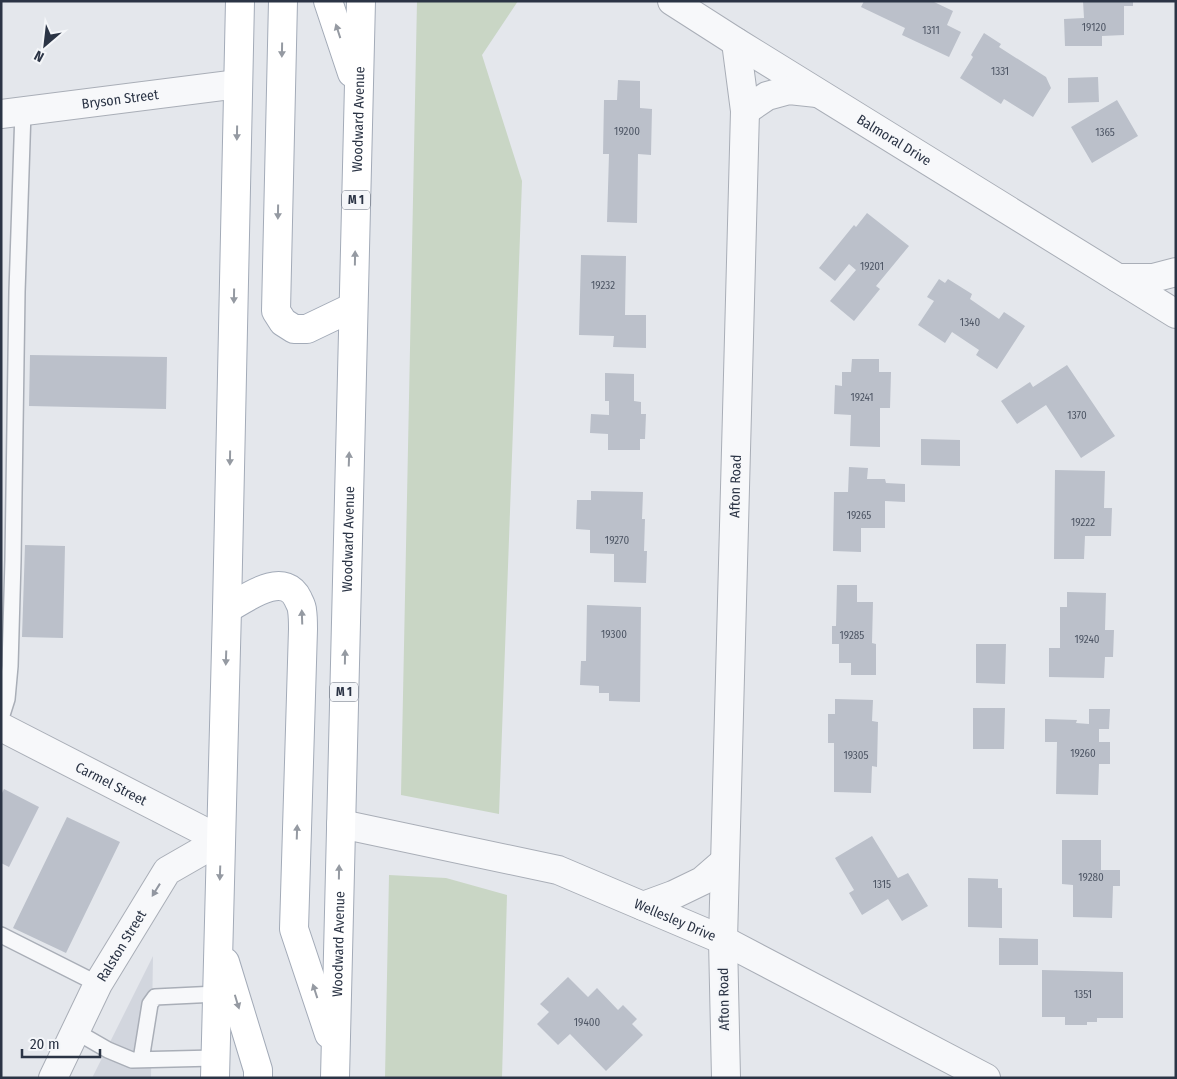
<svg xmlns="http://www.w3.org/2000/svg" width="1177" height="1079" viewBox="0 0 1177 1079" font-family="'Fira Sans Condensed',sans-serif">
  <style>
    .built { fill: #d2d6de }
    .green { fill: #c9d6c5 }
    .building { fill: #bbc0ca }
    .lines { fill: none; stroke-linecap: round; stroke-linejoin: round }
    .service-casing { stroke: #a9aeb7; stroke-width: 18 }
    .minor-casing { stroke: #a9aeb7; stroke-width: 30 }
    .primary-casing { stroke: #a3abb8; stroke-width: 30 }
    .service { stroke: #f7f8fa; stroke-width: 15 }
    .minor { stroke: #f7f8fa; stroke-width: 28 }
    .primary { stroke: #fff; stroke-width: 28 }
    .oneway { fill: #959aa2 }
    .oneway2 { fill: #9196a0 }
    .labels { text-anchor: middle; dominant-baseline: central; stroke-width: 4; stroke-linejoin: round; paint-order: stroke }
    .number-label { font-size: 11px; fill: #4f5766 }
    .shield { fill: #f4f6f9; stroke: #676e7b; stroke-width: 1 }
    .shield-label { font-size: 12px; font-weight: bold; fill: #2b3445 }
    .street-label { font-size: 14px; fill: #2b3445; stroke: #f4f6f9 }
  </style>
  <rect width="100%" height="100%" fill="#e4e7ec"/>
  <path class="built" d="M 153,956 L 151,1078 L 92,1078 Z"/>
  <path class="green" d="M 417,1 L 518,1 L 482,55 L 522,181 L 499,814 L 401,795 Z
    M 389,875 L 446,878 L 507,895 L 502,1078 L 385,1078 Z"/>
  <path class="building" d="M 864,1 L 932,1 L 953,11 L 947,25 L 961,32 L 949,57 L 902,35 L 905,28 L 861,7 Z
    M 1083,1 L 1133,1 L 1133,6 L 1124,6 L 1124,35 L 1102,36 L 1102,46 L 1065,46 L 1064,19 L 1084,18 Z
    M 984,33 L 1001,44 L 999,47 L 1046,77 L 1051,88 L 1033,117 L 1004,99 L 1001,104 L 960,78 L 973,57 L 971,55 Z
    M 1098,77 L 1099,102 L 1068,103 L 1068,78 Z
    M 618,80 L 640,81 L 640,108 L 652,109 L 651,155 L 638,154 L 637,223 L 607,222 L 609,154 L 603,154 L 604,100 L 617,100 Z
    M 1117,100 L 1138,136 L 1092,163 L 1071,127 Z
    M 867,213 L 909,246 L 876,286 L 880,289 L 854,321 L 830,301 L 856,270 L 849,264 L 835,281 L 819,268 L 854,225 L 856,227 Z
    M 581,255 L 626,256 L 625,315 L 646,315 L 646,348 L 613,347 L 614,336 L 579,335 Z
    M 939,279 L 945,283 L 948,279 L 972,294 L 970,299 L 999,319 L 1004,312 L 1025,326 L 997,369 L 976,355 L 979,350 L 952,332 L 945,343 L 918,325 L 934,301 L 927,297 Z
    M 30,355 L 167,357 L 166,409 L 29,406 Z
    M 852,359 L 879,359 L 879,372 L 891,372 L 890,408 L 880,408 L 880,447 L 850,446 L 851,415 L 834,414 L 835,385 L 842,386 L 842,372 L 851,372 Z
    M 1067,365 L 1115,436 L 1081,458 L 1046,405 L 1017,424 L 1001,401 L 1030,382 L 1033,387 Z
    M 605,373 L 634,374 L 634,401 L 641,402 L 641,414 L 646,414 L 645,439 L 640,439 L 640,450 L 608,450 L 608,434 L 590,433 L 591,414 L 609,415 L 609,401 L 605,401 Z
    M 921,439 L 960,440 L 960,466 L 921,465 Z
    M 849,467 L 868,468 L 867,479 L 885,479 L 886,483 L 905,484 L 905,502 L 885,501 L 885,528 L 861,528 L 861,552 L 833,551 L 834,492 L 848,492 Z
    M 1055,470 L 1105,471 L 1104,508 L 1112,508 L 1111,536 L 1085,536 L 1084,559 L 1054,559 Z
    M 591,491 L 643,492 L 642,519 L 645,519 L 644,551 L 647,551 L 646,583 L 614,582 L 614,554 L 590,553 L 590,530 L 576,529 L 577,500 L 591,500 Z
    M 25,545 L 65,546 L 63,638 L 22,637 Z
    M 837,585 L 857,585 L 857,602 L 873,602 L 872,643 L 876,644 L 876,675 L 851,675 L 851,663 L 839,663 L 839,644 L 832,644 L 832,626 L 836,626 Z
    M 1067,592 L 1106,593 L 1105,630 L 1114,630 L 1113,657 L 1105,657 L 1104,678 L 1049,677 L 1049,648 L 1060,648 L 1060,607 L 1067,607 Z
    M 587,605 L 641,607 L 640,702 L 609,701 L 609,693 L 599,693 L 599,686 L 580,685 L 581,661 L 586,661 Z
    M 976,644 L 1006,644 L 1005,684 L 976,683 Z
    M 835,699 L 873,700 L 872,721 L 878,722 L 877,767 L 872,766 L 871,793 L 834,792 L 834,743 L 828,743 L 828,714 L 835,714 Z
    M 973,708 L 1005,708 L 1004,749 L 973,749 Z
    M 1089,709 L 1110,709 L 1109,729 L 1099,729 L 1099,742 L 1110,742 L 1110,764 L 1099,764 L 1098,795 L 1056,794 L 1057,742 L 1045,742 L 1045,719 L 1077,720 L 1076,723 L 1089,724 Z
    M 4,789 L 39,807 L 9,867 L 1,863 L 1,795 Z
    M 67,817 L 120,842 L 66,953 L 13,928 Z
    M 872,836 L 898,878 L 908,873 L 928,906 L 902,921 L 888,899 L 862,915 L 849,893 L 854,890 L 835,858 Z
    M 1062,840 L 1101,840 L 1101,870 L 1120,870 L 1120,886 L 1113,886 L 1112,918 L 1073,917 L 1073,885 L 1062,884 Z
    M 968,878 L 998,879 L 998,888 L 1002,888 L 1002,928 L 968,927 Z
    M 999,938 L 1038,939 L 1038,965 L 999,965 Z
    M 1042,970 L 1123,972 L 1123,1018 L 1097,1018 L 1097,1022 L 1087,1022 L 1087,1025 L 1065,1025 L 1065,1017 L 1042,1017 Z
    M 568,977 L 588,997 L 597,988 L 618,1010 L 623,1005 L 637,1019 L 632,1024 L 643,1035 L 606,1071 L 570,1034 L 558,1045 L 537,1024 L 549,1012 L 540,1004 Z"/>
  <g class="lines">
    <g class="service-casing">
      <path id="service" d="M 1,718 L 7,699 L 10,666 L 13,560 L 17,292 L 23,111
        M 1,935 L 98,984
        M 75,1031 L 108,1050 L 132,1060 L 215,1058
        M 141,1060 L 150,1004 L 155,997 L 217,994"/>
    </g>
    <g class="minor-casing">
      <g id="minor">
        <path id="s1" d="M 672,1 L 736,42 L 1176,314"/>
        <path d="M 745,111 L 767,96 L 789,90 L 817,93"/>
        <path id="s2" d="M 1,114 L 238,84"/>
        <path d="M 1118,278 L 1153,278 L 1176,272"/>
        <path id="s3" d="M 1,727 L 221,840"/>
        <path id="s4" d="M 341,824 L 558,870 L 723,940 L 986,1078"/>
        <path d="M 643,906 L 673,895 L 702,881 L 725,861"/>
        <path id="s5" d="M 53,1078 L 98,984 L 167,871 L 221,840"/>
        <path id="s6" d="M 726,1078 L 723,940 L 745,111 L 736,42"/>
      </g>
    </g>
    <g class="primary-casing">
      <g id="primary">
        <path d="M 283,1 L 276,311 L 283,322 L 294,329 L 307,329 L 353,307"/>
        <path d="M 328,1 L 352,73"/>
        <path d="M 227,609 C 245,599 284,569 298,599 C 299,602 302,606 302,610 C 303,616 303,623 303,629 L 294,929 L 329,1034"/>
        <path d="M 225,962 L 258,1070 L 258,1078"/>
        <path d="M 215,1078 L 227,609 L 240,1"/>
        <path id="s7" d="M 335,1078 L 361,1"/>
      </g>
    </g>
    <use href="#service" class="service"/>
    <use href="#minor" class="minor"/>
    <use href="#primary" class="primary"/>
  </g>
  <defs><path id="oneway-solid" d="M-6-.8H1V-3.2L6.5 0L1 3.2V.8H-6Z" transform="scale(1.25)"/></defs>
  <g class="oneway">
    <use href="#oneway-solid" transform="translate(338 31) rotate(-108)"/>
    <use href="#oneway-solid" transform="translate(282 50) rotate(91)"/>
    <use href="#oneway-solid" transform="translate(237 133) rotate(91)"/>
    <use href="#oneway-solid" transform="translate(278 212) rotate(91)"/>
    <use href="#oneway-solid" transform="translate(355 258) rotate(-89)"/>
    <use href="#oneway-solid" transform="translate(234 296) rotate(91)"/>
    <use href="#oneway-solid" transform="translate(230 458) rotate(91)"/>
    <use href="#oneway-solid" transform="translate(349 459) rotate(-88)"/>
    <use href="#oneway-solid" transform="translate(302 617) rotate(-92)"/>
    <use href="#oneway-solid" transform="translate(345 657) rotate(-89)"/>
    <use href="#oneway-solid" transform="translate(226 658) rotate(92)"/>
    <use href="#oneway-solid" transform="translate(297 832) rotate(-88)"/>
    <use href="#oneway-solid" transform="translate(339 872) rotate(-89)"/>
    <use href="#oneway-solid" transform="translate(220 873) rotate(92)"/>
    <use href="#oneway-solid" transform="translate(315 991) rotate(-108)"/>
    <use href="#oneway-solid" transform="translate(237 1002) rotate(73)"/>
  </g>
  <use class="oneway2" href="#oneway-solid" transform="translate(156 890) rotate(122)"/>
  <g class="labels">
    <g class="number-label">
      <text x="1094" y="27">19120</text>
      <text x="931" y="30">1311</text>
      <text x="1000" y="71">1331</text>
      <text x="627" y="131">19200</text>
      <text x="1105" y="132">1365</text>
      <text x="872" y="266">19201</text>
      <text x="603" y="285">19232</text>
      <text x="970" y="322">1340</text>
      <text x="862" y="397">19241</text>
      <text x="1077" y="415">1370</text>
      <text x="859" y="515">19265</text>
      <text x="1083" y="522">19222</text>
      <text x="617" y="540">19270</text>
      <text x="614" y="634">19300</text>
      <text x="852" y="635">19285</text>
      <text x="1087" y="639">19240</text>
      <text x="1083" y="753">19260</text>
      <text x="856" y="755">19305</text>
      <text x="1091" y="877">19280</text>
      <text x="882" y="884">1315</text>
      <text x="1083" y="994">1351</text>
      <text x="587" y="1022">19400</text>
    </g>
    <g class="shield">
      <rect x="342" y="190.5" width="28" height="19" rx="4"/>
      <rect x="330" y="682.5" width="28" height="19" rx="4"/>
    </g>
    <g class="shield-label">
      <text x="356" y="200">M 1</text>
      <text x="344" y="692">M 1</text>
    </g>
    <g class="street-label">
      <text stroke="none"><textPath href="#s2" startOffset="120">Bryson Street</textPath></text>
      <text stroke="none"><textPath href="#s7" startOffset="959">Woodward Avenue</textPath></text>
      <text stroke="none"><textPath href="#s1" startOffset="262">Balmoral Drive</textPath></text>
      <text stroke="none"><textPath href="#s6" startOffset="592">Afton Road</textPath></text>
      <text stroke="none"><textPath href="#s7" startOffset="539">Woodward Avenue</textPath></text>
      <text stroke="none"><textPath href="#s3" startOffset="124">Carmel Street</textPath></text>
      <text stroke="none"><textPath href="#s4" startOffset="349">Wellesley Drive</textPath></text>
      <text stroke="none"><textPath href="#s7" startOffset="134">Woodward Avenue</textPath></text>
      <text stroke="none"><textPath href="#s5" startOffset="149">Ralston Street</textPath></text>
      <text transform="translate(724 999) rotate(-91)">Afton Road</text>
    </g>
  </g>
  <rect width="1177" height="1079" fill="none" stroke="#2b3445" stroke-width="5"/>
  <g transform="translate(45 45) rotate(208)" stroke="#f4f6f9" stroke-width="4" paint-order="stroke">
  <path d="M0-4L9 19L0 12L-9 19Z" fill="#2b3445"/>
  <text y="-8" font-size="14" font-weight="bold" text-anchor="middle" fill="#2b3445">N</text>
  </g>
  <path d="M22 1049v8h78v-8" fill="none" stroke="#2b3445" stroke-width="2.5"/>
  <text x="30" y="1049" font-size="15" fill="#2b3445" stroke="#f4f6f9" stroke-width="4" paint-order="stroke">20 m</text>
</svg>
